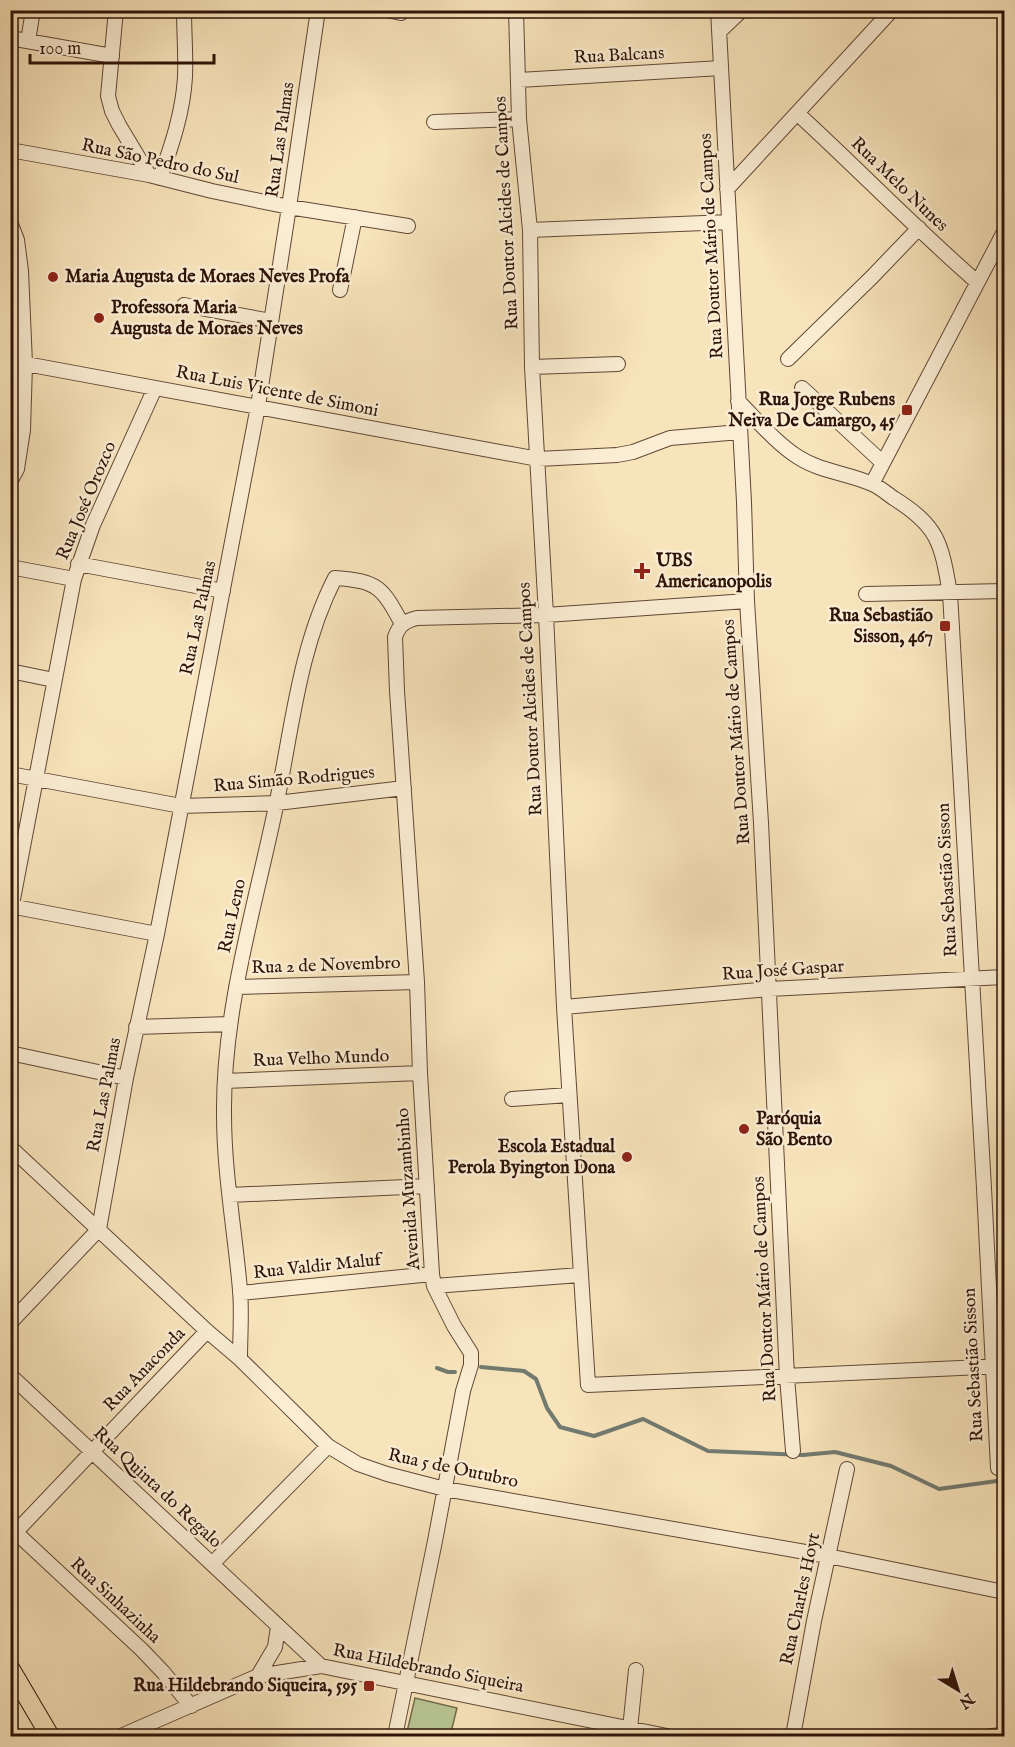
<svg xmlns="http://www.w3.org/2000/svg" width="1015" height="1747" viewBox="0 0 1015 1747" font-family="'IM FELL English',serif">
  <style>
    .green { fill: #b8c594; stroke: #736c4e; stroke-width: 1.5 }
    .lines { fill: none; stroke-linecap: round; stroke-linejoin: round }
    .stream { stroke: #727a70; stroke-width: 4 }
    .minor-casing { stroke: #604735; stroke-width: 16 }
    .major-casing { stroke: #2e1308; stroke-width: 20 }
    .minor { stroke: #faedd3; stroke-width: 14 }
    .major { stroke: #f8e4bb; stroke-width: 18 }
    .poi-dot { fill: #8f2418; stroke: #faedd3; stroke-width: 2 }
    .labels { text-anchor: middle; dominant-baseline: central; stroke-width: 5; stroke-linejoin: round; paint-order: stroke }
    .street-label { font-size: 18px; fill: #2e1308; stroke: #faedd3 }
    .poi-label { font-size: 18px; font-weight: bold; fill: #2e1308; stroke: #faedd3; text-anchor: start }
  </style>
  <rect width="100%" height="100%" fill="#f8e4bb"/>
  <filter id="stains"><feTurbulence type="fractalNoise" baseFrequency=".00333" numOctaves="4"/><feColorMatrix values="0 0 0 0 .2 0 0 0 0 .09 0 0 0 0 .02 0 0 0 .5 -.17"/></filter>
  <radialGradient id="worn" r=".72"><stop offset=".6" stop-color="#630" stop-opacity="0"/><stop offset="1" stop-color="#630" stop-opacity=".3"/></radialGradient>
  <path class="green" d="M 415,1698 L 457,1708 L 450,1736 L 406,1736 Z"/>
  <g class="lines">
    <path class="stream" d="M 481,1367 L 524,1371 L 536,1379 L 547,1408 L 560,1427 L 594,1436 L 643,1419 L 708,1451 L 803,1455 L 835,1452 L 891,1466 L 939,1489 L 1004,1480
      M 437,1368 L 448,1372 L 455,1372"/>
    <g class="minor-casing">
      <path id="minor" d="M 116,10 L 108,96 L 112,111 L 119,125 L 149,175
        M 387,10 L 401,13
        M 516,10 L 519,119 L 530,230 L 532,367 L 546,615 L 564,1007 L 588,1385 L 1004,1366
        M 718,10 L 744,502 L 747,601 L 761,823 L 787,1377 L 793,1451
        M 720,31 L 742,10
        M 10,38 L 112,56
        M 28,41 L 33,10
        M 519,80 L 721,68
        M 797,113 C 858,169 915,228 977,282
        M 434,122 L 519,119
        M 10,150 L 149,175 L 212,191 L 289,207 L 408,226
        M 160,178 C 172,145 183,112 185,77 C 186,55 184,33 184,10
        M 727,189 L 892,10
        M 10,222 L 17,240 L 21,271 L 25,364 L 23,430 L 17,469 L 10,482
        M 530,230 L 729,222
        M 340,290 L 355,217
        M 184,305 L 271,321
        M 788,359 L 872,277 L 919,228
        M 10,361 L 538,459 L 617,455 L 633,452 L 670,438 L 740,432
        M 532,367 L 618,364
        M 802,388 L 883,463
        M 738,401 C 757,420 776,443 798,457 C 821,472 848,473 872,484 C 880,487 887,494 895,499 C 939,527 941,543 950,593 L 984,1188 L 998,1468
        M 872,484 L 1004,232
        M 78,564 L 223,591
        M 10,567 L 74,579
        M 866,594 L 1004,591
        M 10,671 L 54,680
        M 10,774 L 181,806 L 277,803 L 404,788
        M 10,906 L 157,934
        M 10,915 L 74,579 L 93,525 L 155,388
        M 236,987 L 417,982
        M 564,1007 L 769,989 L 1004,977
        M 136,1027 L 230,1024
        M 10,1053 L 126,1078
        M 225,1081 L 420,1073
        M 512,1099 L 569,1095
        M 10,1147 L 207,1331 L 240,1359 L 328,1446 L 358,1464 L 387,1474 L 445,1489 L 828,1556 L 1004,1592
        M 230,1195 L 427,1186
        M 434,1286 L 580,1275
        M 240,1293 L 432,1274
        M 10,1323 L 99,1229 L 126,1078 L 157,934 L 258,406 L 289,207 L 318,10
        M 240,1359 C 240,1336 242,1313 240,1290 C 235,1232 224,1173 224,1114 C 223,1009 255,907 276,806 C 292,729 299,648 335,578 C 378,581 382,587 402,624
        M 10,1375 L 321,1666
        M 10,1527 L 142,1650 L 163,1672 L 191,1706
        M 10,1538 L 207,1331
        M 212,1564 L 328,1446
        M 258,1676 L 275,1647 L 278,1627
        M 630,1729 L 636,1670
        M 121,1736 L 258,1676 L 321,1666 L 667,1736
        M 395,1736 L 435,1541 L 463,1391 L 471,1365 L 471,1353 L 454,1326 L 434,1286 L 432,1274 L 420,1073 L 417,982 L 397,691 L 395,637 C 399,625 405,621 417,618 L 546,615 L 747,601
        M 793,1736 L 814,1621 L 847,1469
        M 991,1736 L 1004,1735"/>
    </g>
    <g class="major-casing">
      <path id="major" d="M 10,1668 L 50,1736"/>
    </g>
    <use href="#minor" class="minor"/>
    <use href="#major" class="major"/>
  </g>
  <g class="poi-dot">
    <circle cx="53" cy="277" r="6"/>
    <circle cx="99" cy="318" r="6"/>
    <rect x="901" y="404" width="12" height="12" rx="3"/>
    <path d="M639 562h6v6h6v6h-6v6h-6v-6h-6v-6h6z"/>
    <rect x="939" y="620" width="12" height="12" rx="3"/>
    <circle cx="744" cy="1129" r="6"/>
    <circle cx="627" cy="1157" r="6"/>
    <rect x="363" y="1680" width="12" height="12" rx="3"/>
  </g>
  <g class="labels">
    <g class="street-label">
      <text transform="translate(619 56) rotate(-3)">Rua Balcans</text>
      <text transform="translate(281 140) rotate(-82)">Rua Las Palmas</text>
      <text transform="translate(160 162) rotate(12)">Rua São Pedro do Sul</text>
      <text transform="translate(899 185) rotate(44)">Rua Melo Nunes</text>
      <text transform="translate(507 213) rotate(-93)">Rua Doutor Alcides de Campos</text>
      <text transform="translate(712 246) rotate(-93)">Rua Doutor Mário de Campos</text>
      <text transform="translate(277 392) rotate(11)">Rua Luis Vicente de Simoni</text>
      <text transform="translate(87 501) rotate(-67)">Rua José Orozco</text>
      <text transform="translate(199 618) rotate(-78)">Rua Las Palmas</text>
      <text transform="translate(531 699) rotate(-93)">Rua Doutor Alcides de Campos</text>
      <text transform="translate(737 732) rotate(-94)">Rua Doutor Mário de Campos</text>
      <text transform="translate(294 780) rotate(-5)">Rua Simão Rodrigues</text>
      <text transform="translate(948 880) rotate(-93)">Rua Sebastião Sisson</text>
      <text transform="translate(233 916) rotate(-78)">Rua Leno</text>
      <text transform="translate(326 966) rotate(-2)">Rua 2 de Novembro</text>
      <text transform="translate(783 971) rotate(-4)">Rua José Gaspar</text>
      <text transform="translate(321 1059) rotate(-2)">Rua Velho Mundo</text>
      <text transform="translate(105 1095) rotate(-79)">Rua Las Palmas</text>
      <text transform="translate(409 1189) rotate(-94)">Avenida Muzambinho</text>
      <text transform="translate(317 1267) rotate(-6)">Rua Valdir Maluf</text>
      <text transform="translate(765 1289) rotate(-93)">Rua Doutor Mário de Campos</text>
      <text transform="translate(974 1365) rotate(-93)">Rua Sebastião Sisson</text>
      <text transform="translate(145 1370) rotate(-46)">Rua Anaconda</text>
      <text transform="translate(453 1469) rotate(12)">Rua 5 de Outubro</text>
      <text transform="translate(157 1488) rotate(43)">Rua Quinta do Regalo</text>
      <text transform="translate(801 1599) rotate(-78)">Rua Charles Hoyt</text>
      <text transform="translate(115 1601) rotate(43)">Rua Sinhazinha</text>
      <text transform="translate(428 1669) rotate(11)">Rua Hildebrando Siqueira</text>
    </g>
    <g class="poi-label">
      <text x="65" y="277">Maria Augusta de Moraes Neves Profa</text>
      <text x="111" y="308">Professora Maria<tspan x="111" dy="21">Augusta de Moraes Neves</tspan></text>
      <text x="895" y="400" text-anchor="end">Rua Jorge Rubens<tspan x="895" dy="21">Neiva De Camargo, 45</tspan></text>
      <text x="656" y="561">UBS<tspan x="656" dy="21">Americanopolis</tspan></text>
      <text x="933" y="616" text-anchor="end">Rua Sebastião<tspan x="933" dy="21">Sisson, 467</tspan></text>
      <text x="756" y="1119">Paróquia<tspan x="756" dy="21">São Bento</tspan></text>
      <text x="615" y="1147" text-anchor="end">Escola Estadual<tspan x="615" dy="21">Perola Byington Dona</tspan></text>
      <text x="357" y="1686" text-anchor="end">Rua Hildebrando Siqueira, 595</text>
    </g>
  </g>
  <rect width="1015" height="1747" fill="none" stroke="#f8e4bb" stroke-width="36"/>
  <rect x="12" y="12" width="991" height="1723" fill="none" stroke="#2e1308" stroke-width="3"/>
  <rect x="18" y="18" width="979" height="1711" fill="none" stroke="#2e1308" stroke-width="1.5"/>
  <g transform="translate(958 1690) rotate(142)" stroke="#faedd3" stroke-width="4.5" paint-order="stroke">
  <path d="M0-4.5L10 22L0 15L-10 22Z" fill="#2e1308"/>
  <text y="-9" font-size="16" font-weight="bold" text-anchor="middle" fill="#2e1308">N</text>
  </g>
  <path d="M30 54v9h184v-9" fill="none" stroke="#2e1308" stroke-width="3"/>
  <text x="39" y="54" font-size="18" fill="#2e1308" stroke="#faedd3" stroke-width="4.5" paint-order="stroke">100 m</text>
  <rect width="100%" height="100%" filter="url(#stains)"/>
  <rect width="100%" height="100%" fill="url(#worn)"/>
</svg>
